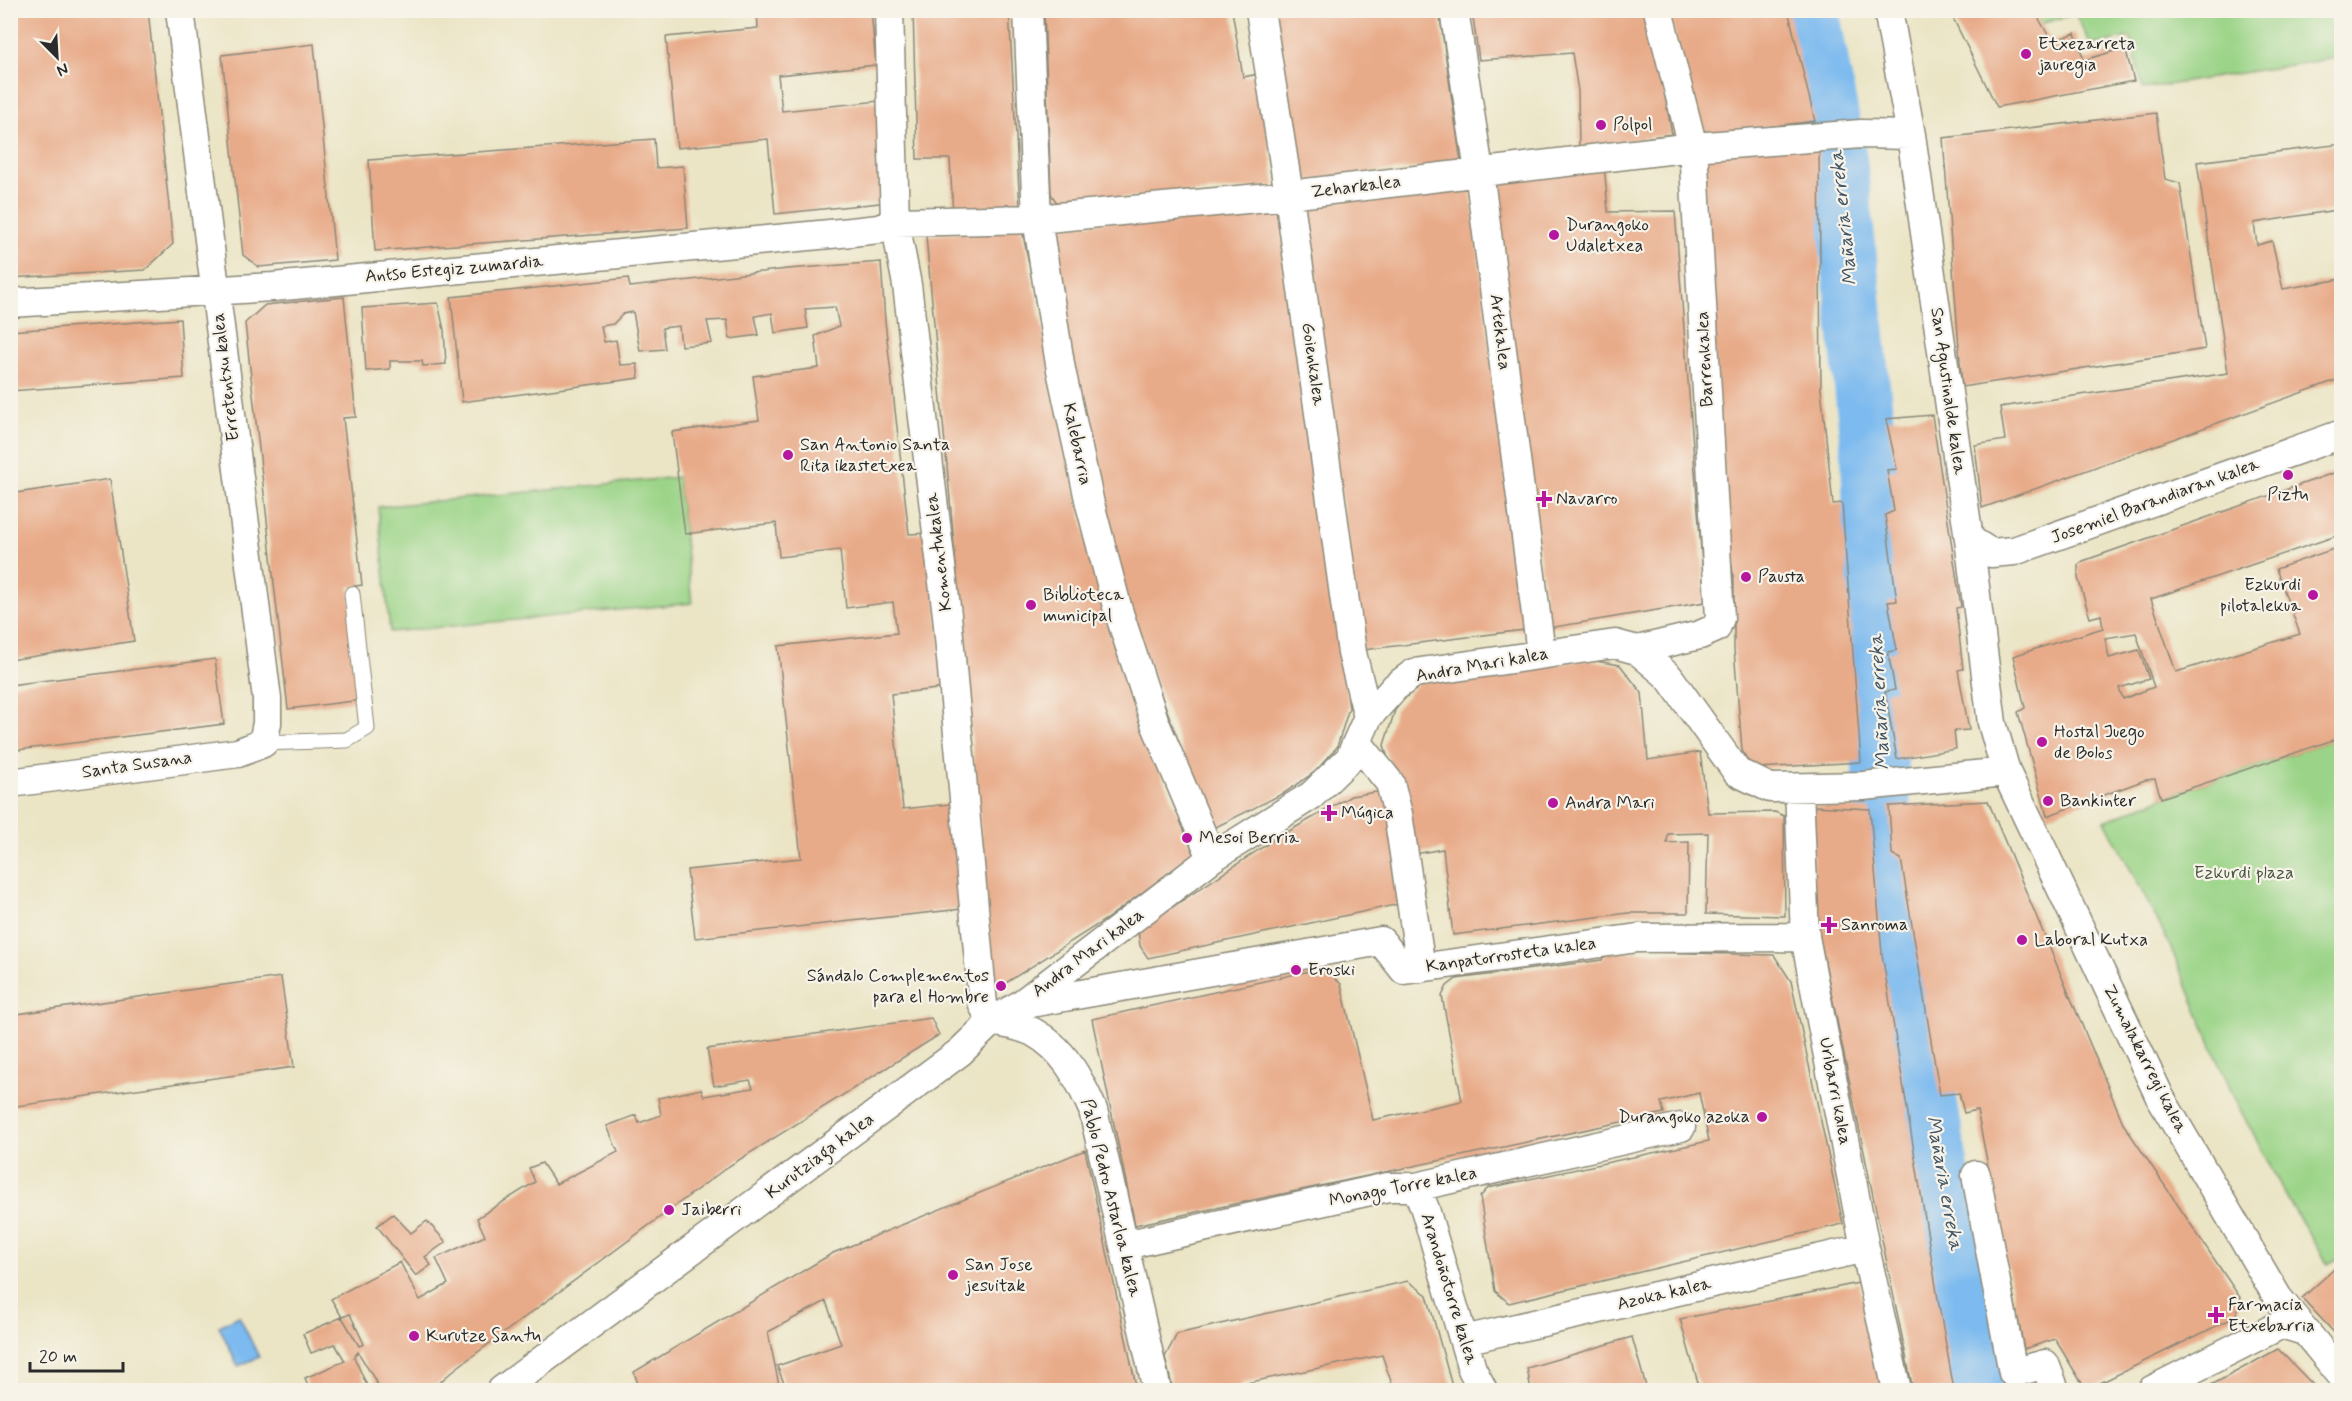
<svg xmlns="http://www.w3.org/2000/svg" width="2352" height="1401" viewBox="0 0 2352 1401" font-family="Mynerve,sans-serif">
  <style>
    .green { fill: #9bd488; stroke: #63805a; stroke-width: 1.5 }
    .water { fill: #7bbaef; stroke: #53728d; stroke-width: 1.5 }
    .lines { fill: none; stroke-linecap: round; stroke-linejoin: round }
    .river { stroke: #7bbaef; stroke-width: 56 }
    .building { fill: #e8ab89; fill-rule: evenodd }
    .lane-casing { stroke: #8b8878; stroke-width: 17 }
    .street-casing { stroke: #8b8878; stroke-width: 31 }
    .lane { stroke: #fff; stroke-width: 15 }
    .street { stroke: #fff; stroke-width: 28 }
    .poi-dot { fill: #b5179e; stroke: #f7f3e8; stroke-width: 2 }
    .labels { text-anchor: middle; dominant-baseline: central; stroke-width: 4.5; stroke-linejoin: round; paint-order: stroke }
    .poi-label { font-size: 18px; fill: #2b2b2b; stroke: #f7f3e8; text-anchor: start }
    .street-label { font-size: 18px; fill: #2b2b2b; stroke: #f7f3e8 }
    .park-label { font-size: 18px; fill: #475542; stroke: #f7f3e8 }
    .water-label { font-size: 20px; font-style: italic; fill: #435666; stroke: #f7f3e8 }
  </style>
  <rect width="100%" height="100%" fill="#f7f3e8"/>
  <filter id="ink" filterUnits="userSpaceOnUse"><feTurbulence type="fractalNoise" baseFrequency=".0167" numOctaves="2"/><feDisplacementMap in="SourceGraphic" scale="12" xChannelSelector="R" yChannelSelector="G"/><feConvolveMatrix kernelMatrix="1 2 1 2 8 2 1 2 1" color-interpolation-filters="sRGB"/></filter>
  <filter id="wash" filterUnits="userSpaceOnUse"><feTurbulence type="fractalNoise" baseFrequency=".008" numOctaves="4" result="noise"/><feDisplacementMap in="SourceGraphic" scale="24" xChannelSelector="R" yChannelSelector="G"/><feGaussianBlur stdDeviation="1.35" result="paint"/><feColorMatrix in="noise" values="0 0 0 0 0 0 0 0 0 0 0 0 0 0 0 0 0 1.4 0 .05"/><feComposite in="paint" operator="in"/></filter>
  <g filter="url(#wash)">
    <rect width="100%" height="100%" fill="#ebe5c6"/>
    <path class="green" d="M 2035,11 L 2341,11 L 2341,57 L 2143,89 L 2130,37 L 2091,45 L 2075,14 L 2040,24 Z
      M 678,477 L 692,603 L 390,632 L 378,507 Z
      M 2341,737 L 2342,1256 L 2328,1264 L 2290,1203 L 2234,1098 L 2168,941 L 2105,821 L 2161,798 Z"/>
    <path class="water" d="M 239,1316 L 259,1357 L 238,1366 L 219,1326 Z"/>
    <g class="lines">
      <path class="river" d="M 1811,10 L 1839,160 L 1869,454 L 1879,751 L 1886,851 L 1979,1390"/>
    </g>
    <g id="blocks">
      <path class="building" d="M 10,10 L 148,10 L 173,244 L 145,270 L 10,278 Z
        M 757,10 L 871,10 L 876,65 L 778,75 L 782,111 L 879,101 L 889,202 L 775,214 L 768,139 L 677,148 L 666,37 L 758,28 Z
        M 913,10 L 1009,10 L 1020,209 L 953,216 L 950,159 L 917,159 Z
        M 1044,10 L 1232,10 L 1243,77 L 1259,74 L 1275,186 L 1057,203 L 1051,194 Z
        M 1273,10 L 1439,10 L 1461,163 L 1296,181 Z
        M 1472,10 L 1644,10 L 1661,75 L 1672,134 L 1579,148 L 1578,91 L 1572,53 L 1479,60 Z
        M 1669,10 L 1788,10 L 1815,121 L 1700,135 Z
        M 1949,10 L 2034,10 L 2052,42 L 2075,33 L 2084,60 L 2125,48 L 2134,81 L 1997,107 Z
        M 314,44 L 335,260 L 259,267 L 243,255 L 222,55 Z
        M 2156,113 L 2165,179 L 2180,183 L 2205,349 L 1962,387 L 1943,138 Z
        M 654,139 L 656,168 L 683,166 L 688,228 L 375,251 L 369,160 Z
        M 1819,143 L 1821,389 L 1833,504 L 1842,503 L 1861,762 L 1759,768 L 1747,760 L 1742,750 L 1734,649 L 1734,578 L 1729,552 L 1701,153 Z
        M 2342,144 L 2342,209 L 2254,223 L 2257,245 L 2272,241 L 2283,289 L 2342,279 L 2342,378 L 1982,508 L 1975,445 L 2005,440 L 2000,407 L 2228,373 L 2197,162 Z
        M 1604,162 L 1608,212 L 1675,211 L 1705,602 L 1549,628 L 1490,182 Z
        M 1470,184 L 1524,630 L 1363,650 L 1301,206 Z
        M 1280,203 L 1325,520 L 1349,708 L 1337,747 L 1316,771 L 1284,793 L 1212,829 L 1128,608 L 1064,325 L 1050,228 Z
        M 1021,225 L 1087,543 L 1109,630 L 1143,730 L 1194,854 L 1105,920 L 1001,986 L 994,982 L 926,236 Z
        M 881,262 L 885,321 L 909,534 L 929,533 L 946,688 L 891,694 L 903,809 L 959,803 L 971,908 L 695,938 L 687,870 L 801,858 L 778,646 L 897,633 L 893,602 L 846,608 L 840,550 L 779,557 L 776,523 L 685,534 L 672,432 L 759,420 L 753,376 L 819,368 L 815,336 L 839,326 L 835,307 L 805,309 L 808,328 L 775,333 L 772,313 L 755,316 L 759,335 L 730,339 L 727,320 L 707,321 L 712,343 L 681,346 L 679,326 L 662,328 L 665,349 L 640,351 L 633,312 L 623,314 L 613,324 L 601,326 L 604,342 L 616,340 L 620,365 L 637,364 L 639,378 L 462,402 L 451,297 L 628,278 L 630,287 L 787,269 Z
        M 344,297 L 356,417 L 343,418 L 362,585 L 349,587 L 362,700 L 288,709 L 245,323 L 265,305 Z
        M 438,303 L 444,330 L 446,364 L 423,366 L 422,361 L 390,361 L 390,369 L 366,371 L 362,308 Z
        M 180,319 L 184,378 L 10,391 L 10,331 Z
        M 1932,415 L 1961,607 L 1956,608 L 1963,669 L 1958,670 L 1969,730 L 1954,731 L 1956,749 L 1897,759 L 1885,692 L 1895,690 L 1888,652 L 1897,650 L 1888,602 L 1897,601 L 1885,515 L 1894,511 L 1887,470 L 1897,469 L 1886,419 Z
        M 2342,470 L 2342,534 L 2151,599 L 2176,672 L 2300,634 L 2276,569 L 2342,546 L 2342,737 L 2161,798 L 2155,779 L 2145,780 L 2047,816 L 2018,712 L 2025,708 L 2013,656 L 2103,628 L 2101,615 L 2090,618 L 2078,578 L 2078,565 L 2083,561 ZM 2136,633 L 2154,687 L 2123,699 L 2119,688 L 2149,679 L 2139,650 L 2109,658 L 2105,638 Z
        M 110,479 L 134,641 L 10,660 L 10,494 Z
        M 215,659 L 224,724 L 10,751 L 10,685 Z
        M 1589,660 L 1620,665 L 1642,693 L 1648,760 L 1700,752 L 1708,813 L 1775,812 L 1784,816 L 1785,916 L 1706,914 L 1708,833 L 1668,834 L 1667,843 L 1689,842 L 1688,913 L 1628,913 L 1453,935 L 1443,849 L 1415,854 L 1384,745 L 1395,710 L 1419,682 Z
        M 1388,790 L 1404,903 L 1148,958 L 1140,946 L 1138,930 L 1275,839 L 1351,796 Z
        M 1988,801 L 2124,1125 L 2241,1299 L 2235,1317 L 2086,1390 L 2055,1339 L 2024,1349 L 1977,1110 L 1964,1113 L 1959,1093 L 1940,1095 L 1901,859 L 1892,854 L 1889,806 Z
        M 1812,806 L 1870,809 L 1882,954 L 1939,1305 L 1954,1390 L 1913,1390 L 1813,904 Z
        M 1606,951 L 1774,955 L 1791,981 L 1843,1224 L 1509,1303 L 1495,1291 L 1480,1197 L 1488,1188 L 1709,1141 L 1699,1093 L 1661,1102 L 1664,1113 L 1135,1225 L 1092,1019 L 1323,968 L 1341,984 L 1373,1120 L 1462,1101 L 1442,996 L 1447,986 L 1456,979 L 1602,960 Z
        M 281,977 L 294,1067 L 10,1107 L 10,1015 Z
        M 931,1018 L 939,1035 L 729,1166 L 455,1369 L 431,1390 L 381,1390 L 358,1352 L 354,1357 L 369,1390 L 310,1390 L 305,1378 L 345,1361 L 335,1344 L 311,1353 L 303,1334 L 342,1317 L 359,1346 L 364,1344 L 350,1314 L 342,1317 L 331,1299 L 400,1262 L 420,1300 L 448,1284 L 436,1258 L 485,1236 L 477,1218 L 535,1182 L 529,1168 L 542,1163 L 556,1184 L 618,1152 L 607,1126 L 636,1115 L 639,1123 L 661,1115 L 658,1098 L 701,1089 L 704,1096 L 753,1088 L 750,1080 L 714,1086 L 707,1049 Z
        M 1085,1150 L 1137,1390 L 787,1390 L 777,1366 L 841,1344 L 826,1301 L 768,1332 L 780,1390 L 640,1390 L 634,1372 L 833,1253 Z
        M 393,1214 L 411,1233 L 427,1221 L 446,1242 L 425,1257 L 431,1265 L 416,1276 L 377,1226 Z
        M 2342,1262 L 2342,1341 L 2302,1298 Z
        M 1408,1281 L 1427,1295 L 1453,1390 L 1394,1390 L 1382,1355 L 1241,1384 L 1241,1390 L 1173,1390 L 1165,1357 L 1177,1334 Z
        M 1859,1283 L 1884,1390 L 1700,1390 L 1680,1319 Z
        M 1632,1337 L 1647,1390 L 1531,1390 L 1527,1368 Z
        M 2278,1349 L 2318,1390 L 2202,1390 Z"/>
    </g>
  </g>
  <g filter="url(#ink)">
    <use href="#blocks" fill-opacity="0" stroke="#8b8878" stroke-width="1.5"/>
    <g class="lines">
      <g class="lane-casing">
        <path id="lane" d="M 263,743 L 347,740 L 367,728 L 352,594"/>
      </g>
      <g class="street-casing">
        <path id="street" d="M 889,10 L 895,222 L 907,285 L 947,615 L 983,1005 L 992,1021 C 1005,1024 1021,1026 1033,1032 C 1064,1049 1079,1078 1093,1110 L 1157,1390
          M 1028,10 L 1037,219 L 1061,370 L 1090,504 L 1118,610 L 1155,723 L 1212,858
          M 1260,10 L 1289,195 L 1352,653 L 1368,717
          M 1454,10 L 1479,171 L 1541,653
          M 1888,10 L 1911,135 L 1969,539 L 1992,723 L 2006,772 L 2160,1097 L 2278,1298 L 2342,1376
          M 10,303 L 273,287 L 851,232 L 879,229 L 895,222 L 1037,219 L 1289,195 L 1693,147 L 1861,134 L 1911,135
          M 1969,539 L 1991,553 L 2014,551 L 2342,434
          M 1637,650 L 1700,635 L 1716,628 L 1720,618 L 1693,147 L 1658,10
          M 1357,742 L 1390,783 L 1398,814 L 1421,968
          M 10,783 L 238,753 L 263,743 L 267,723 L 267,699 L 180,10
          M 1799,789 L 1805,937 L 1865,1248 L 1897,1390
          M 1025,1004 L 1381,941 L 1404,970 L 1638,938 L 1805,937
          M 1976,1175 L 2013,1373 L 2045,1364 L 2055,1390
          M 1416,1187 L 1425,1209 L 1472,1369 L 1483,1390
          M 1125,1245 L 1388,1187 L 1416,1187 L 1681,1127
          M 1464,1340 L 1865,1248
          M 502,1390 L 960,1052 L 992,1021 L 1020,1005 L 1212,858 L 1312,795 L 1350,758 L 1368,717 L 1395,687 L 1414,673 L 1615,644 L 1637,650 L 1669,677 L 1737,772 L 1770,788 L 1863,786 L 2006,772
          M 2152,1390 L 2282,1324 L 2307,1332"/>
      </g>
      <use href="#lane" class="lane"/>
      <use href="#street" class="street"/>
    </g>
  </g>
  <g class="poi-dot">
    <circle cx="2026" cy="54" r="6"/>
    <circle cx="1601" cy="125" r="6"/>
    <circle cx="1554" cy="235" r="6"/>
    <circle cx="788" cy="455" r="6"/>
    <circle cx="2288" cy="475" r="6"/>
    <path d="M1541 490h6v6h6v6h-6v6h-6v-6h-6v-6h6z"/>
    <circle cx="1746" cy="577" r="6"/>
    <circle cx="2313" cy="595" r="6"/>
    <circle cx="1031" cy="605" r="6"/>
    <circle cx="2042" cy="742" r="6"/>
    <circle cx="2048" cy="801" r="6"/>
    <circle cx="1553" cy="803" r="6"/>
    <path d="M1326 804h6v6h6v6h-6v6h-6v-6h-6v-6h6z"/>
    <circle cx="1187" cy="838" r="6"/>
    <path d="M1826 916h6v6h6v6h-6v6h-6v-6h-6v-6h6z"/>
    <circle cx="2022" cy="940" r="6"/>
    <circle cx="1296" cy="970" r="6"/>
    <circle cx="1001" cy="986" r="6"/>
    <circle cx="1762" cy="1117" r="6"/>
    <circle cx="669" cy="1210" r="6"/>
    <circle cx="953" cy="1275" r="6"/>
    <path d="M2213 1306h6v6h6v6h-6v6h-6v-6h-6v-6h6z"/>
    <circle cx="414" cy="1336" r="6"/>
  </g>
  <g class="labels">
    <g class="poi-label">
      <text x="2038" y="44">Etxezarreta<tspan x="2038" dy="21">jauregia</tspan></text>
      <text x="1613" y="125">Polpol</text>
      <text x="1566" y="225">Durangoko<tspan x="1566" dy="21">Udaletxea</tspan></text>
      <text x="800" y="445">San Antonio Santa<tspan x="800" dy="21">Rita ikastetxea</tspan></text>
      <text x="2288" y="495" text-anchor="middle">Piztu</text>
      <text x="1556" y="499">Navarro</text>
      <text x="1758" y="577">Pausta</text>
      <text x="2301" y="585" text-anchor="end">Ezkurdi<tspan x="2301" dy="21">pilotalekua</tspan></text>
      <text x="1043" y="595">Biblioteca<tspan x="1043" dy="21">municipal</tspan></text>
      <text x="2054" y="732">Hostal Juego<tspan x="2054" dy="21">de Bolos</tspan></text>
      <text x="2060" y="801">Bankinter</text>
      <text x="1565" y="803">Andra Mari</text>
      <text x="1341" y="813">Múgica</text>
      <text x="1199" y="838">Mesoi Berria</text>
      <text x="1841" y="925">Sanroma</text>
      <text x="2034" y="940">Laboral Kutxa</text>
      <text x="1308" y="970">Eroski</text>
      <text x="989" y="976" text-anchor="end">Sándalo Complementos<tspan x="989" dy="21">para el Hombre</tspan></text>
      <text x="1750" y="1117" text-anchor="end">Durangoko azoka</text>
      <text x="681" y="1210">Jaiberri</text>
      <text x="965" y="1265">San Jose<tspan x="965" dy="21">jesuitak</tspan></text>
      <text x="2228" y="1305">Farmacia<tspan x="2228" dy="21">Etxebarria</tspan></text>
      <text x="426" y="1336">Kurutze Santu</text>
    </g>
    <g class="street-label">
      <text transform="translate(1356 187) rotate(-7)">Zeharkalea</text>
      <text transform="translate(454 269) rotate(-5)">Antso Estegiz zumardia</text>
      <text transform="translate(1500 332) rotate(83)">Artekalea</text>
      <text transform="translate(1705 359) rotate(-93)">Barrenkalea</text>
      <text transform="translate(1313 364) rotate(82)">Goienkalea</text>
      <text transform="translate(226 377) rotate(-97)">Erretentxu kalea</text>
      <text transform="translate(1948 391) rotate(82)">San Agustinalde kalea</text>
      <text transform="translate(1077 444) rotate(78)">Kalebarria</text>
      <text transform="translate(2155 501) rotate(-20)">Josemiel Barandiaran kalea</text>
      <text transform="translate(939 552) rotate(-97)">Komentukalea</text>
      <text transform="translate(1482 665) rotate(-10)">Andra Mari kalea</text>
      <text transform="translate(137 765) rotate(-8)">Santa Susana</text>
      <text transform="translate(1088 953) rotate(-37)">Andra Mari kalea</text>
      <text transform="translate(1511 955) rotate(-8)">Kanpatorrosteta kalea</text>
      <text transform="translate(2145 1059) rotate(63)">Zumalakarregi kalea</text>
      <text transform="translate(1835 1091) rotate(79)">Uribarri kalea</text>
      <text transform="translate(820 1156) rotate(-37)">Kurutziaga kalea</text>
      <text transform="translate(1403 1187) rotate(-11)">Monago Torre kalea</text>
      <text transform="translate(1111 1198) rotate(76)">Pablo Pedro Astarloa kalea</text>
      <text transform="translate(1449 1289) rotate(73)">Arandoñotorre kalea</text>
      <text transform="translate(1664 1294) rotate(-13)">Azoka kalea</text>
    </g>
    <g class="park-label">
      <text x="2244" y="873">Ezkurdi plaza</text>
    </g>
    <g class="water-label">
      <text transform="translate(1844 218) rotate(-96)">Mañaria erreka</text>
      <text transform="translate(1880 702) rotate(-93)">Mañaria erreka</text>
      <text transform="translate(1944 1183) rotate(80)">Mañaria erreka</text>
    </g>
  </g>
  <rect width="2352" height="1401" fill="none" stroke="#f7f3e8" stroke-width="36"/>
  <g transform="translate(57 57) rotate(156)" stroke="#f7f3e8" stroke-width="4.5" paint-order="stroke">
  <path d="M0-4.5L10 22L0 15L-10 22Z" fill="#2b2b2b"/>
  <text y="-9" font-size="16" font-weight="bold" text-anchor="middle" fill="#2b2b2b">N</text>
  </g>
  <path d="M30 1362v9h93v-9" fill="none" stroke="#2b2b2b" stroke-width="3"/>
  <text x="39" y="1362" font-size="18" fill="#2b2b2b" stroke="#f7f3e8" stroke-width="4.5" paint-order="stroke">20 m</text>
</svg>
